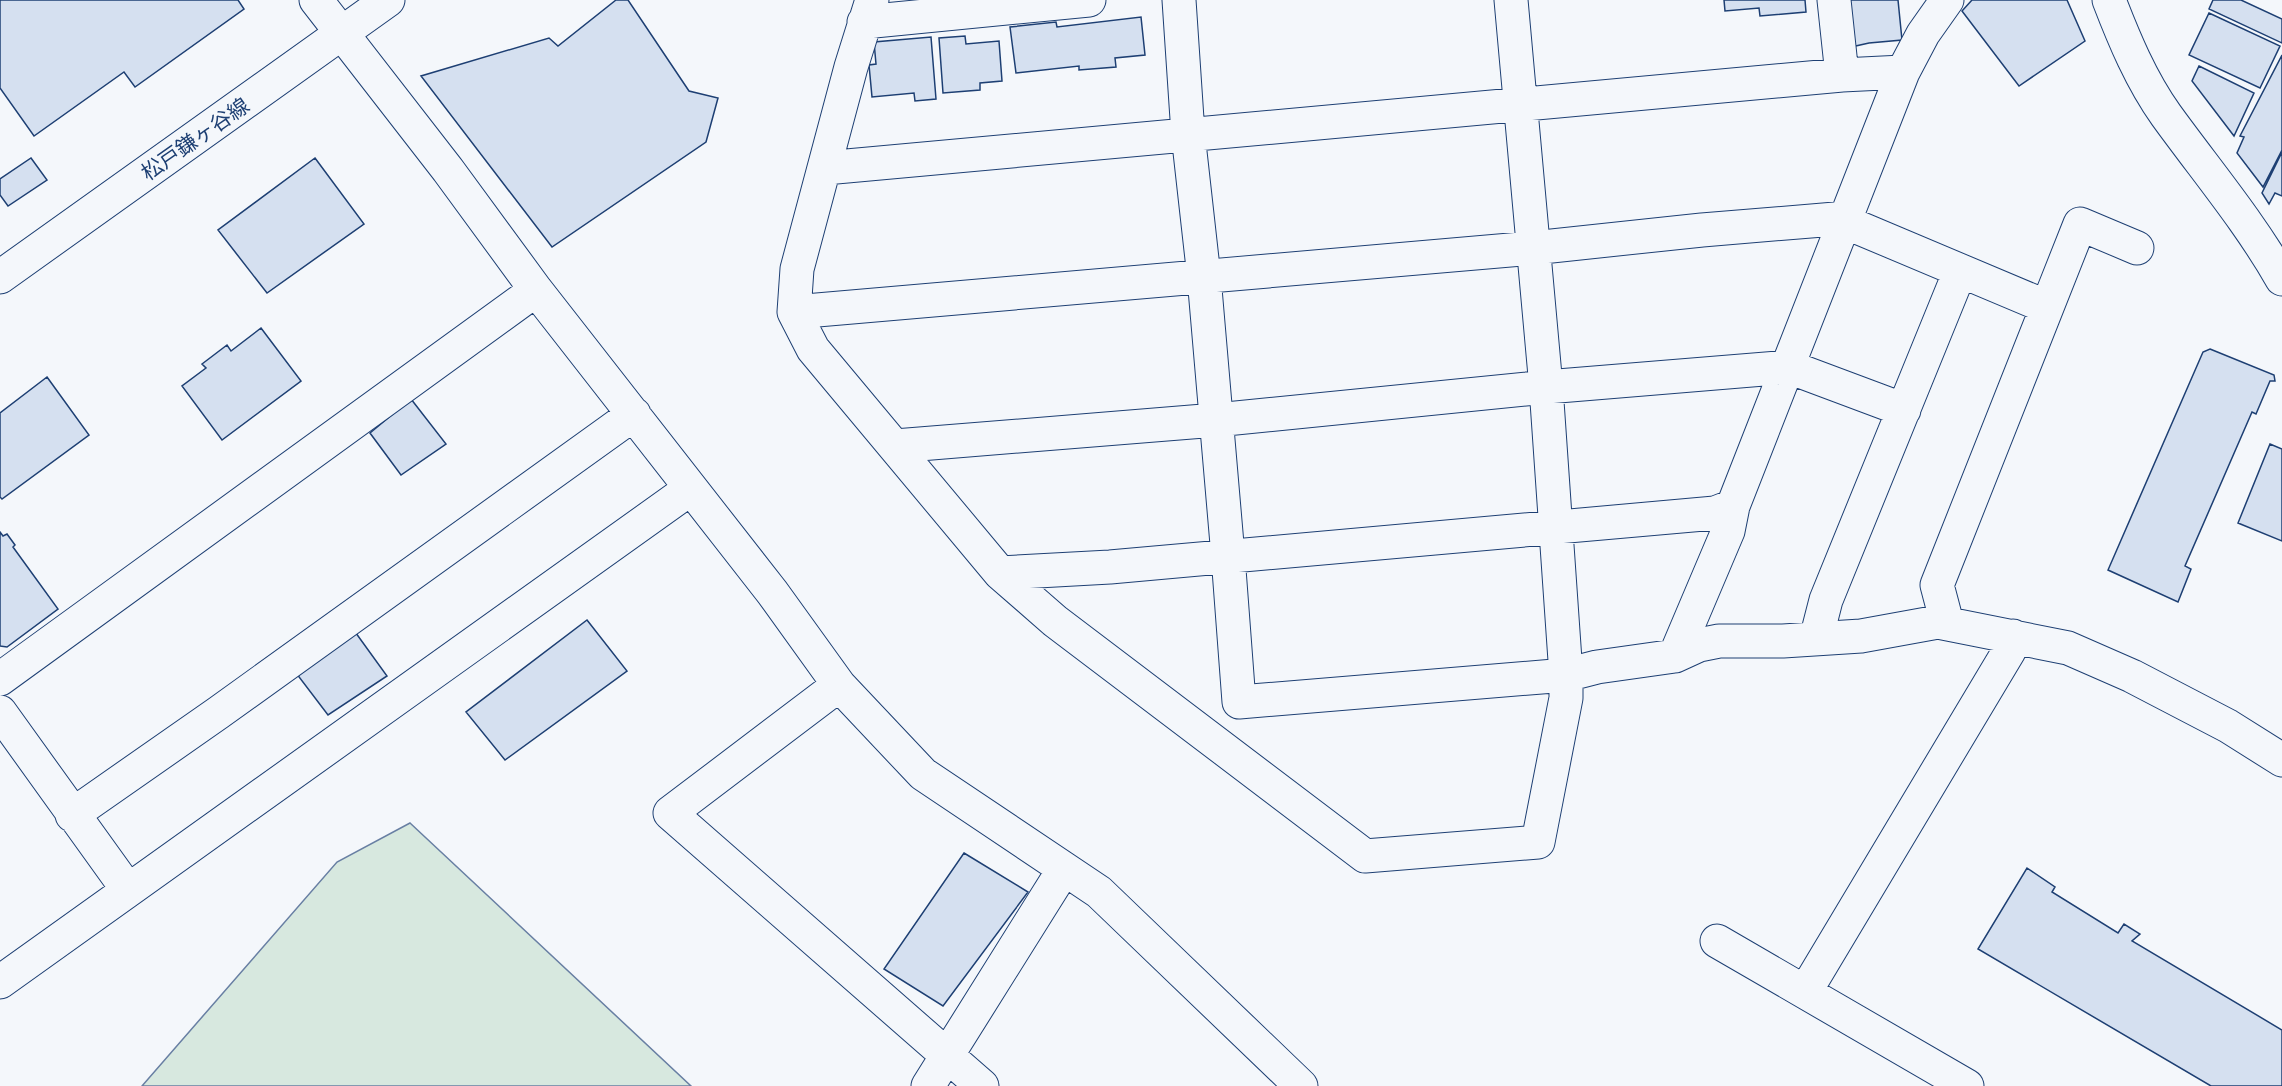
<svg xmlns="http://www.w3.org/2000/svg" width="2282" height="1086" viewBox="0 0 2282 1086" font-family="'PT Sans Narrow','Noto Sans JP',sans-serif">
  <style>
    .green { fill: #d7e8df; stroke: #687fa3; stroke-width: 1.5 }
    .building { fill: #d5e0f0; stroke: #1d3f73; stroke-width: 1.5 }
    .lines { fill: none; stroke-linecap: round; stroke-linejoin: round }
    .minor-casing { stroke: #1d3f73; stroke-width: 35 }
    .major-casing { stroke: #1d3f73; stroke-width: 35 }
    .minor { stroke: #f4f7fb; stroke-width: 33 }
    .major { stroke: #f4f7fb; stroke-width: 33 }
    .labels { text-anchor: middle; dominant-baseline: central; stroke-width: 4.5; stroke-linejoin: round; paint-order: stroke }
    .street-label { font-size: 21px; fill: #1d3f73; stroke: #f4f7fb }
  </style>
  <rect width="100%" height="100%" fill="#f4f7fb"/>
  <path class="green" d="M 410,823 L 691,1086 L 142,1086 L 337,862 Z"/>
  <path class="building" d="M 0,0 L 238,0 L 244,9 L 135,87 L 124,72 L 34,136 L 0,88 Z
    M 616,0 L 628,0 L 689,91 L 718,98 L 706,142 L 552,247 L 421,76 L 549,38 L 558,46 Z
    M 1724,0 L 1805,0 L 1806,12 L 1760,16 L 1759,8 L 1725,11 Z
    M 1848,0 L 1898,0 L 1902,40 L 1869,43 L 1851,47 Z
    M 1972,0 L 2067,0 L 2085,41 L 2019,86 L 1962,11 Z
    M 2213,0 L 2241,0 L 2282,19 L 2282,43 L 2209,9 Z
    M 2209,13 L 2280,46 L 2260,88 L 2189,55 Z
    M 1141,17 L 1145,55 L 1115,58 L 1116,67 L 1079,70 L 1079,66 L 1016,73 L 1010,27 L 1056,22 L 1057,27 Z
    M 965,36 L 966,44 L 999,41 L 1002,81 L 980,83 L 980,90 L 943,93 L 939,38 Z
    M 931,37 L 936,99 L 915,101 L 914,93 L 872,97 L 869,65 L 876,64 L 874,42 Z
    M 2282,55 L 2282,150 L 2263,187 L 2237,153 L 2244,137 L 2240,136 Z
    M 2199,66 L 2254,93 L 2234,136 L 2192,81 Z
    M 2282,152 L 2282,196 L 2275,193 L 2269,204 L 2262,193 Z
    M 31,158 L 47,180 L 8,206 L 0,195 L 0,179 Z
    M 315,158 L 364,224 L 267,293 L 218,230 Z
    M 261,328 L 301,381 L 222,440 L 182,386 L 206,368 L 202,364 L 227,345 L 231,351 Z
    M 2210,349 L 2274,375 L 2275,381 L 2270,381 L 2256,414 L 2252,412 L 2185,566 L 2191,569 L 2178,602 L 2108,570 L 2203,352 Z
    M 47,377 L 89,435 L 2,499 L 0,497 L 0,413 Z
    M 411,399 L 446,444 L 401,475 L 370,433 Z
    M 2270,444 L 2282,449 L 2282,541 L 2238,523 Z
    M 0,532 L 3,536 L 7,534 L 15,545 L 13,547 L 58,609 L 7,647 L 0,646 Z
    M 587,620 L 627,671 L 505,760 L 466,712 Z
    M 353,629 L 387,676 L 328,715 L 293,669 Z
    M 964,853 L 1028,892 L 943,1006 L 884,969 Z
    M 2027,868 L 2055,887 L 2052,892 L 2118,933 L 2124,924 L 2140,934 L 2132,941 L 2282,1030 L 2282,1086 L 2211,1086 L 1978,949 Z"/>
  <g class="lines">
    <g class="minor-casing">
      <path id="minor" d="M 316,0 L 448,170 L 536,290 L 772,592 L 839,685 L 923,774 L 1099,892 L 1301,1086
        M 872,0 L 851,67 L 797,269 L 794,312 L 813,349 L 1000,573 L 1055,621 L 1365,856 L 1538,842 L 1566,698 L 1566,675 L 1546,387 L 1511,0
        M 1179,0 L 1188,134 L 1204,277 L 1228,556 L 1239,702 L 1566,675 L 1597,667 L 1675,656 L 1699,645 L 1719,641 L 1783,641 L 1861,636 L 1938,622 L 2068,648 L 2132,676 L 2228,726 L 2282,760
        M 1834,0 L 1842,75
        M 2109,0 C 2124,39 2141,80 2166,115 C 2205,169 2249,221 2282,279
        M 864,22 L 1089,0
        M 825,168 L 1842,75 L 1903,72
        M 1845,222 L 2047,307
        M 794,312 L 1533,248 L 1702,230 L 1847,218
        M 895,446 L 1216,420 L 1546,387 L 1789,367 L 1904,410
        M 1000,573 L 1110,567 L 1715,513 L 1733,506 L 1903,72 L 1923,34 L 1947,0
        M 1947,623 L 1937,585 L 2080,224 L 2137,248
        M 1816,639 L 1826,600 L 1960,271
        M 1675,656 L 1728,531 L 1733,506
        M 0,679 L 536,290
        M 839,685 L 670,813 L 982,1086
        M 0,712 L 128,890
        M 72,815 L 218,713 L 634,414
        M 1717,941 L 1967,1086
        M 0,982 L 690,489
        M 1805,992 L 2009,651 L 2013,636
        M 928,1086 L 1064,869"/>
    </g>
    <g class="major-casing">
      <path id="major" d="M 0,277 L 388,0"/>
    </g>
    <use href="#minor" class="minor"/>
    <use href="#major" class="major"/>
  </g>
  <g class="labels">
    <g class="street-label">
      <text transform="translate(195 139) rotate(-35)">松戸鎌ヶ谷線</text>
    </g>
  </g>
</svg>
